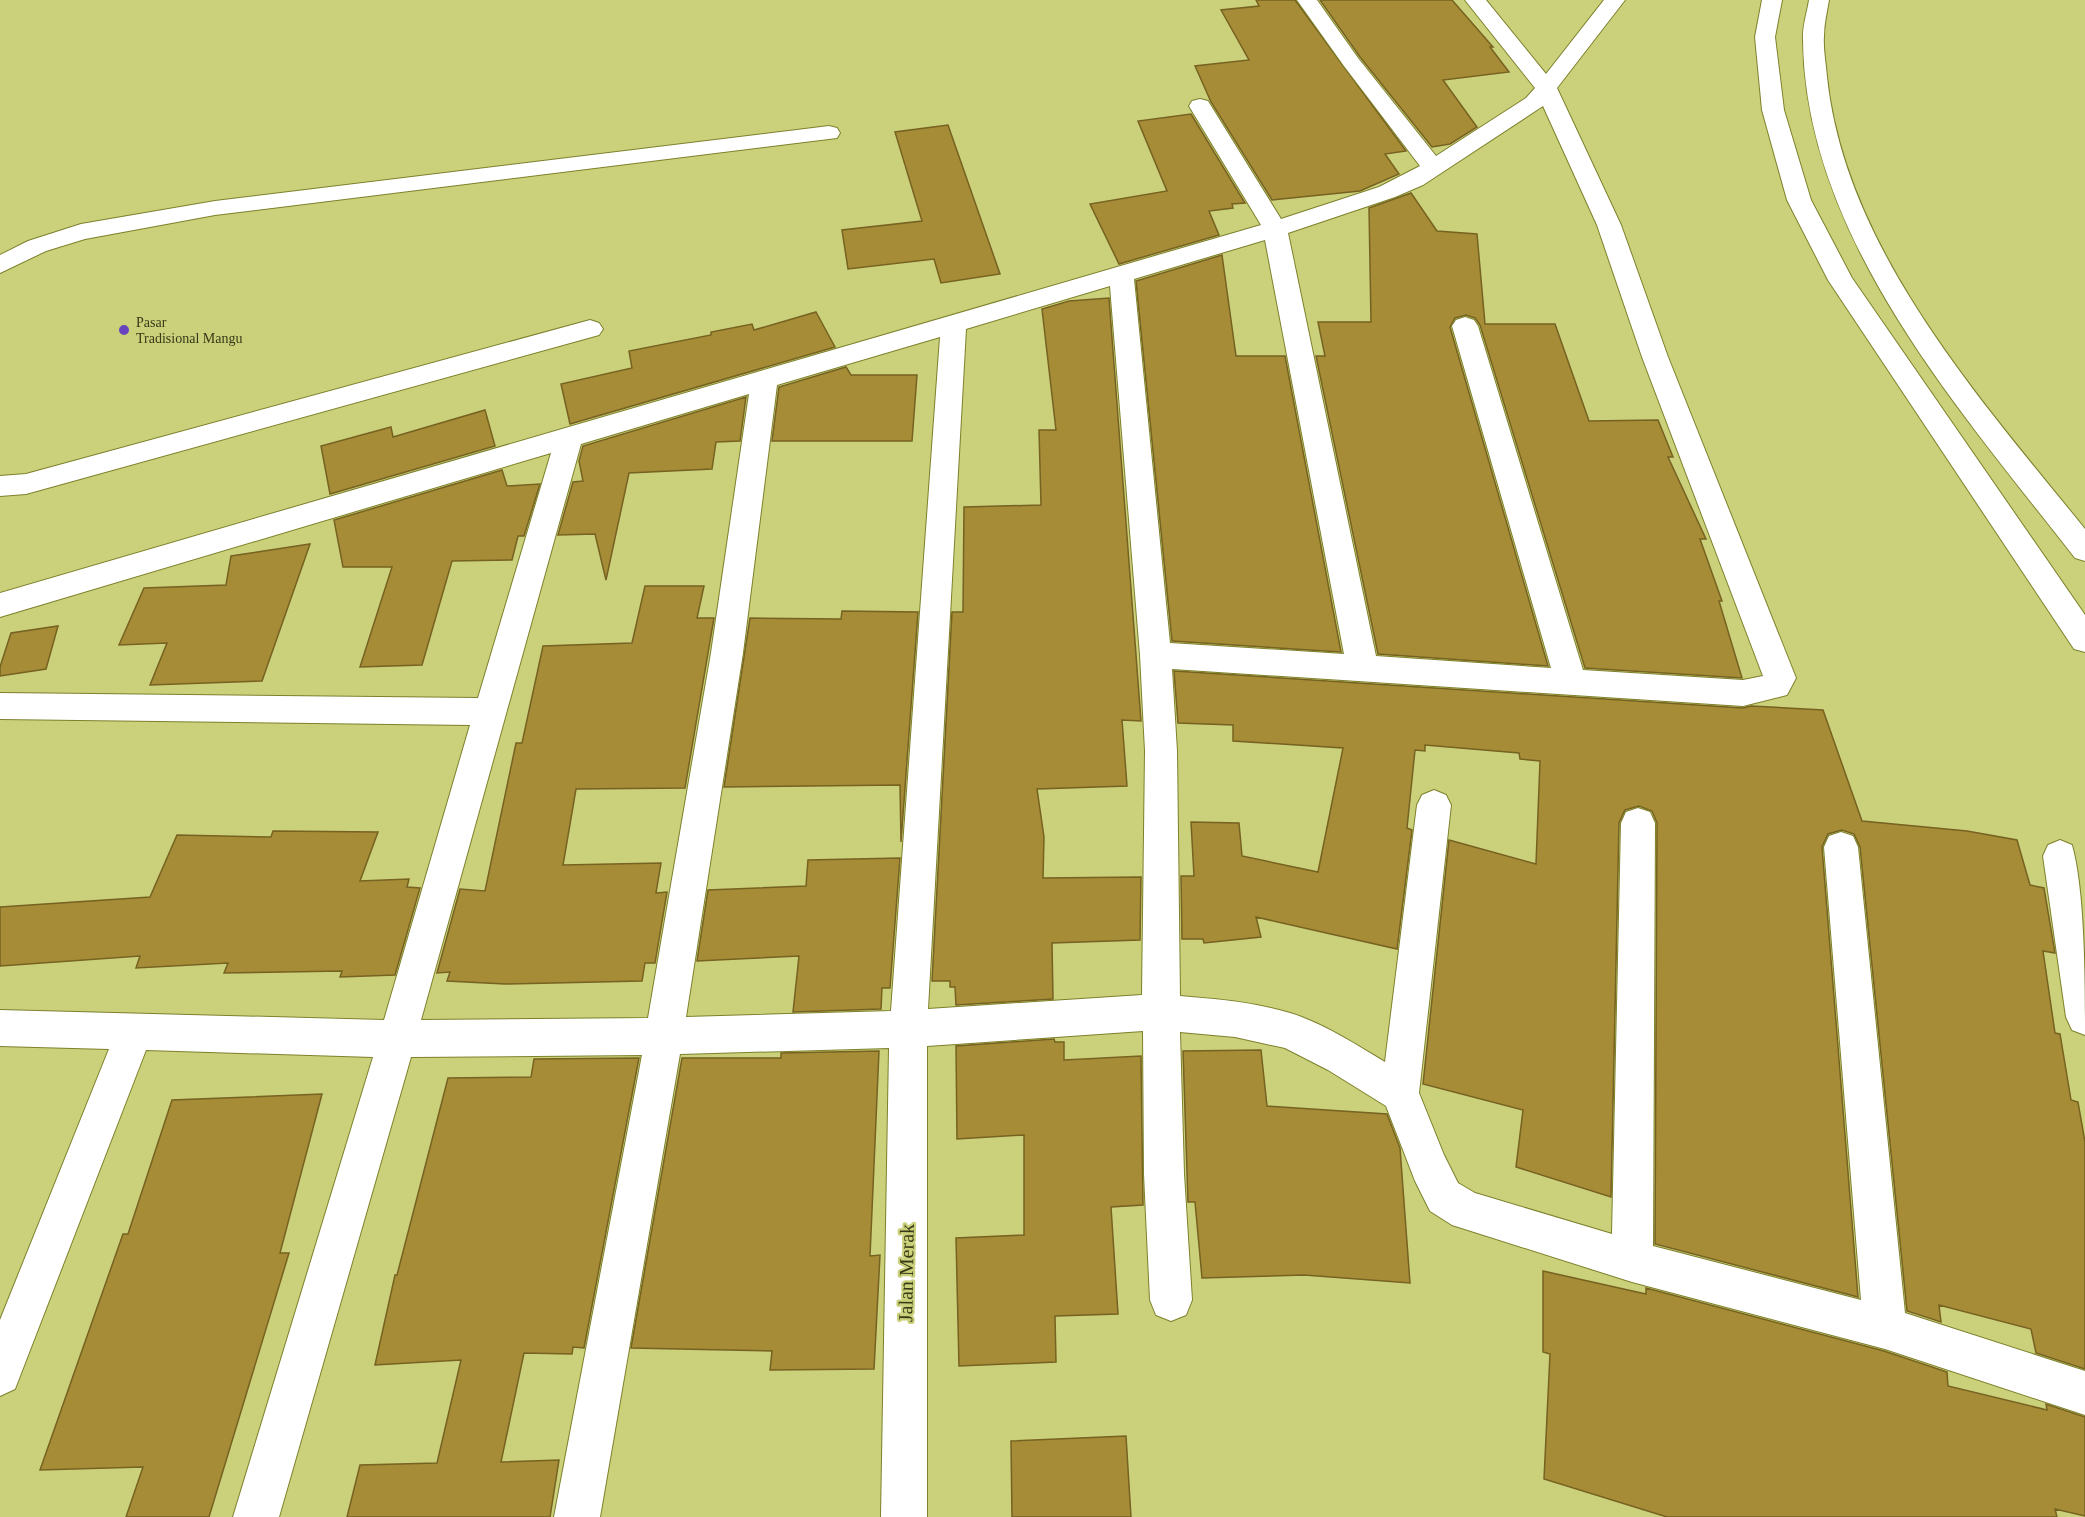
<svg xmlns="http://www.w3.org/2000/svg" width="2085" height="1517" viewBox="0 0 2085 1517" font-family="'Times New Roman',serif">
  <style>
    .building { fill: #a68c36; stroke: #766221; stroke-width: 1.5 }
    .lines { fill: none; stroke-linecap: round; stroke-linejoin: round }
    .minor-casing { stroke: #7d812b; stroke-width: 2 }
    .highway-casing { stroke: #7d812b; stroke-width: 2 }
    .minor { fill: #fff; fill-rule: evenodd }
    .highway { fill: #fff; fill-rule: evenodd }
    .poi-dot { fill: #6744bd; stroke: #cbd07b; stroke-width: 2 }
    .labels { text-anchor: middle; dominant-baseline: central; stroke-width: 4.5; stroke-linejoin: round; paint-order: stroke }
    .far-poi-label { font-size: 14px; fill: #383a17; stroke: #cbd07b; text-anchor: start }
    .near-street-label { font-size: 20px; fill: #383a17; stroke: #cbd07b }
  </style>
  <rect width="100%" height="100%" fill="#cbd07b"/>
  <path class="building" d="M 1256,0 L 1295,0 L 1406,151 L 1385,154 L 1399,174 L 1360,191 L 1272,200 L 1211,102 L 1195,66 L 1249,60 L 1221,10 L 1259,6 Z
    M 1320,0 L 1452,0 L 1493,47 L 1490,47 L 1509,72 L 1443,80 L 1477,127 L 1450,144 L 1432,147 L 1360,57 Z
    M 1191,114 L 1245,203 L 1232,204 L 1233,208 L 1209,211 L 1219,235 L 1119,264 L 1090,204 L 1167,191 L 1138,121 Z
    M 948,125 L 1000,274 L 941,283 L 934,259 L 848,269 L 842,230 L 922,221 L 895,132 Z
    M 1411,193 L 1437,231 L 1477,234 L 1485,324 L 1555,324 L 1589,421 L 1658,420 L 1673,457 L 1668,457 L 1706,539 L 1700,539 L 1722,601 L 1719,601 L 1742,678 L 1585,668 L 1480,325 L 1475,318 L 1466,315 L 1455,318 L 1450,327 L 1548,666 L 1378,654 L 1316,356 L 1325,356 L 1318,322 L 1371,322 L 1369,208 Z
    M 1222,255 L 1236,356 L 1285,356 L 1341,652 L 1172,641 L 1136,281 Z
    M 1109,298 L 1141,721 L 1122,720 L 1127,786 L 1037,789 L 1044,837 L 1043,878 L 1141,877 L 1140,940 L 1052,943 L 1053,999 L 956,1005 L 955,987 L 950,987 L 950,981 L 932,981 L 952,612 L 963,612 L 964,507 L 1041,505 L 1039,430 L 1056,430 L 1042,309 L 1069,301 Z
    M 816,312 L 835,347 L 570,424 L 561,384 L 632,368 L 629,351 L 711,335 L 711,332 L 752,324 L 754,330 Z
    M 846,367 L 851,375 L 917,375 L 912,441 L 772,441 L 779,387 Z
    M 746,397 L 740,441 L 716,442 L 712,469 L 629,473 L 606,580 L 595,534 L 558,535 L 573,482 L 583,481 L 579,461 L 583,446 Z
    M 485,410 L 495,446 L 330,494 L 321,446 L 391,427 L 393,437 Z
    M 502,470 L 507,486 L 540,484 L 524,536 L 518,536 L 512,560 L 452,561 L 422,665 L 360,667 L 392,567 L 343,567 L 334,520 Z
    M 310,544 L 262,681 L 150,685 L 167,643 L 119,645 L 144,588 L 226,585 L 231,556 Z
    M 645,586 L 704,586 L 697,618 L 714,618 L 685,788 L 576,789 L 563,865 L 661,863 L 656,893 L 667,892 L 655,963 L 645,963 L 642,981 L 505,984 L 447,981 L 450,972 L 437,973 L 460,889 L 485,891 L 516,743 L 522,743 L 543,646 L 632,643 Z
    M 842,611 L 918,612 L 901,842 L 900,785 L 724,787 L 750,618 L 841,619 Z
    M 58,626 L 46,669 L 0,676 L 0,667 L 11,633 Z
    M 1174,671 L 1743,708 L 1751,706 L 1823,710 L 1862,821 L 1967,831 L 2017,840 L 2030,885 L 2044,888 L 2055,953 L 2043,951 L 2055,1033 L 2060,1034 L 2071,1100 L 2078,1102 L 2085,1142 L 2085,1369 L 2036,1353 L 2031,1329 L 1939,1305 L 1941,1322 L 1907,1311 L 1860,847 L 1854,834 L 1842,830 L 1828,834 L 1822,847 L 1858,1297 L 1655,1244 L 1657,823 L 1652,811 L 1639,806 L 1625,810 L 1619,823 L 1611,1197 L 1516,1167 L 1523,1110 L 1423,1084 L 1449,840 L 1536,864 L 1540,761 L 1520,759 L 1519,753 L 1425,745 L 1425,751 L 1415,750 L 1407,828 L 1412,830 L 1397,949 L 1256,917 L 1261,937 L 1204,943 L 1203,939 L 1182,939 L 1181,876 L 1194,876 L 1191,822 L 1239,823 L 1242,856 L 1318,872 L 1343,748 L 1233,741 L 1233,725 L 1178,723 Z
    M 273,831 L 378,832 L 360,881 L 409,879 L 407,887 L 420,888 L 395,975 L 340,977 L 342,971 L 224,973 L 228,963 L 136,968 L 140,956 L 0,966 L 0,907 L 150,897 L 177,835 L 271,837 Z
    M 900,858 L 890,988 L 882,988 L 881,1009 L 793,1012 L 799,956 L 697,961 L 708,890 L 806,886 L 808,860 Z
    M 1054,1039 L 1055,1042 L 1064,1042 L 1064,1060 L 1141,1056 L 1143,1205 L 1111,1207 L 1118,1314 L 1055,1316 L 1056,1362 L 959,1366 L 956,1238 L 1024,1235 L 1024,1135 L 957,1139 L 956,1046 Z
    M 1261,1050 L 1267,1106 L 1387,1114 L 1400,1148 L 1410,1283 L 1304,1275 L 1202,1278 L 1195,1202 L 1188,1202 L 1183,1051 Z
    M 879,1051 L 870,1256 L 880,1255 L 874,1369 L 770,1370 L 772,1351 L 631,1348 L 682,1058 L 781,1058 L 781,1053 Z
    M 639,1058 L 584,1348 L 573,1347 L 572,1354 L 524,1353 L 501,1462 L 559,1460 L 550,1517 L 347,1517 L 360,1465 L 437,1463 L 461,1360 L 375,1365 L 395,1275 L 397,1275 L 448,1078 L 531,1077 L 534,1059 Z
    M 322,1094 L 280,1253 L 289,1253 L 209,1517 L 126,1517 L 143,1467 L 40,1470 L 123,1234 L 128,1234 L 172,1100 Z
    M 1543,1271 L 1646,1294 L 1646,1288 L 1884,1351 L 1947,1372 L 1948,1386 L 2047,1410 L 2046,1404 L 2085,1417 L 2085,1516 L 2055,1509 L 2057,1517 L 1667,1517 L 1544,1479 L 1550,1354 L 1543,1352 Z
    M 1126,1436 L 1131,1517 L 1012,1517 L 1011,1441 Z"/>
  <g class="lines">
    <g class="minor-casing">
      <path id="minor" d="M 1297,0 L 1317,0 L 1358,58 L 1436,156 L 1526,98 L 1535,88 L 1465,0 L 1486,0 L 1546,74 L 1604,0 L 1625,0 L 1557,88 L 1621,225 L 1668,357 L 1796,678 L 1787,695 L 1743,706 L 1172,669 L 1177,751 L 1180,996 C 1216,999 1254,1002 1290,1013 C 1323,1023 1355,1044 1385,1062 L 1417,805 L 1422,795 L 1434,790 L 1446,795 L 1451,805 L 1419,1093 L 1444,1155 L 1458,1183 L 1475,1193 L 1612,1234 L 1621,823 L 1626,812 L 1638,808 L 1650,812 L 1655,823 L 1653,1246 L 1861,1300 L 1824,847 L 1829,836 L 1841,832 L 1853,836 L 1858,847 L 1905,1313 L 2085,1371 L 2085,1415 L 1885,1349 L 1632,1282 L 1452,1225 L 1430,1211 L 1415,1181 L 1386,1106 L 1328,1070 L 1285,1048 L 1235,1037 L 1180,1032 L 1184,1174 L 1192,1300 L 1186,1315 L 1171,1321 L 1156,1315 L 1150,1300 L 1144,1174 L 1143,1031 L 927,1046 L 927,1517 L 881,1517 L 889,1048 L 680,1054 L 600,1517 L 554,1517 L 642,1055 L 411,1057 L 279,1517 L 233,1517 L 373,1057 L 146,1050 L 15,1389 L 0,1396 L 0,1320 L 109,1049 L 0,1046 L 0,1010 L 384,1020 L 470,725 L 0,719 L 0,693 L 478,698 L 551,453 L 0,617 L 0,593 L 1261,225 L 1189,106 L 1192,101 L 1200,99 L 1208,101 L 1281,219 L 1379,187 L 1420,166 L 1344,66 ZM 1543,106 L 1597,225 L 1642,357 L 1763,676 L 1743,680 L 1583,670 L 1478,326 L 1474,320 L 1465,317 L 1456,320 L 1452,326 L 1551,668 L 1376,656 L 1288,233 L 1395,197 L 1423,185 ZM 1265,240 L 1344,654 L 1170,643 L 1134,279 ZM 1110,286 L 1140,655 L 1145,751 L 1142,995 L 928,1009 L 966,329 ZM 940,337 L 891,1011 L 686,1017 L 743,653 L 777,385 ZM 749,394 L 711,653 L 648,1018 L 421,1020 L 581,444 Z
        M 829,126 L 837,128 L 840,133 L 837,138 L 215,215 L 85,239 L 46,251 L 0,273 L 0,255 L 28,241 L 81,224 L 215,201 Z
        M 590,320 L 599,323 L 603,329 L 599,335 L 26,494 L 0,496 L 0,476 L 26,474 Z
        M 2060,840 L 2072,845 C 2085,891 2085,983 2085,1035 L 2072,1030 L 2066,1017 L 2043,856 L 2048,845 Z"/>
    </g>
    <g class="highway-casing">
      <path id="highway" d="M 1762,0 L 1782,0 L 1775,37 L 1784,110 L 1811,200 L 1852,278 L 2085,615 L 2085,652 L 2074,649 L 1828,280 L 1787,200 L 1762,110 L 1755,37 Z
        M 1809,0 L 1829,0 C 1827,12 1824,24 1824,36 C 1823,49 1826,63 1827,77 C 1845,249 1980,399 2085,529 L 2085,561 L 2075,558 C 1960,410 1805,237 1803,40 C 1802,27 1807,13 1809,0 Z"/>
    </g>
    <use href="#minor" class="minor"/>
    <use href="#highway" class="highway"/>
  </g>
  <circle class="poi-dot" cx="124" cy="330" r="6"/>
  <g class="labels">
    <g class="far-poi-label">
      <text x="136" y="322">Pasar<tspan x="136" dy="16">Tradisional Mangu</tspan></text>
    </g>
    <g class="near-street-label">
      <text transform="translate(906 1273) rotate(-89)">Jalan Merak</text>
    </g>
  </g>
</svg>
